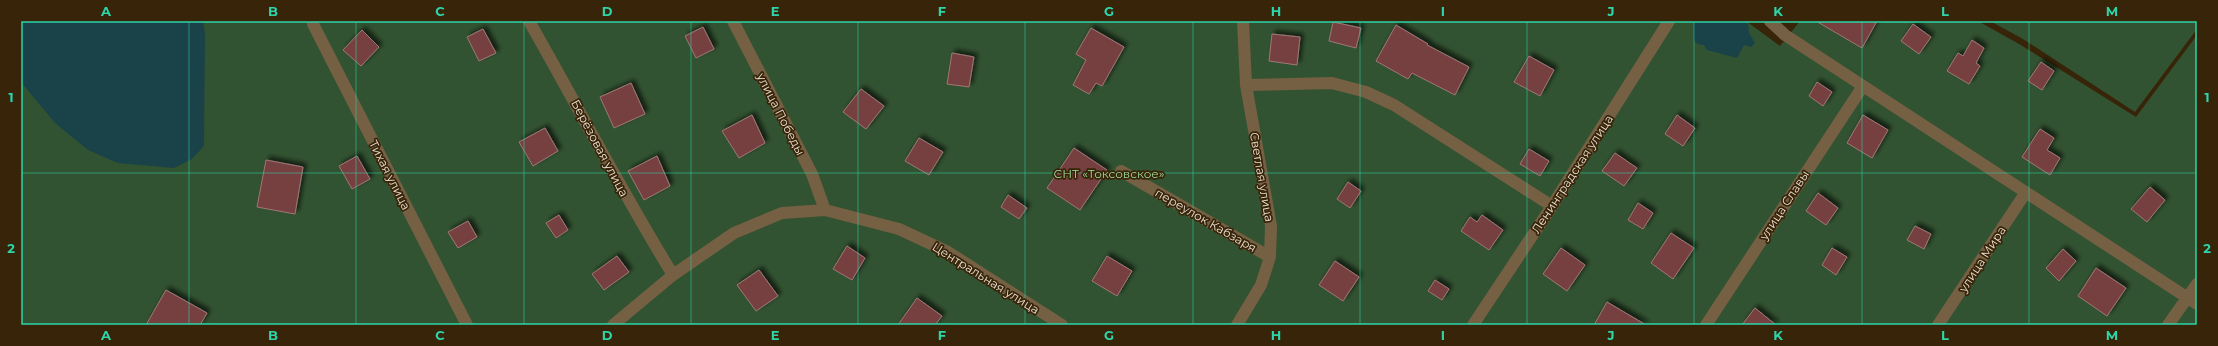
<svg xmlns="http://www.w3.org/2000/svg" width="2218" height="346" viewBox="0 0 2218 346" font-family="Montserrat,sans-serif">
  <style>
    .green { fill: #325331 }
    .water { fill: #194249 }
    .building { fill: #773f3f; stroke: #9f7777; filter: url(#shadow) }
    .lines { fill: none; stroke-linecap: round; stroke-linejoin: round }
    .minor { stroke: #766044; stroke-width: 12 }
    .grid { fill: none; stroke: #2ed4aa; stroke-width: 1; stroke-opacity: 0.55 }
    .labels { text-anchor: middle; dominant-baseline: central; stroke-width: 3.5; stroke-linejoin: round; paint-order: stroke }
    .street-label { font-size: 12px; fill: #ece0d1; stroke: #372409 }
    .park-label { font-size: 12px; fill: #9edd9e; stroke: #372409 }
    .neatline { fill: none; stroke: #2ed4aa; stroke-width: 1.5 }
    .grid-label { font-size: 13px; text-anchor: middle; font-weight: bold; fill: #2ed4aa }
  </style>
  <defs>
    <filter id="shadow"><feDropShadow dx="3.5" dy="-3.5" stdDeviation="2" flood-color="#0009"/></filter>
  </defs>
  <rect width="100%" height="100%" fill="#372409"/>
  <path class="green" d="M 21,21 L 1746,21 L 1780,46 L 1800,21 L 1978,21 L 2019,44 L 2136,117 L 2197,35 L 2197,325 L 21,325 Z
    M 1990,21 L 2197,21 L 2197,29 L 2135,112 L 2023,39 Z"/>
  <path class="water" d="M 21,21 L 203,21 L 205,34 L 204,146 L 192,159 L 174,168 L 118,163 L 88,150 L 55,123 L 21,82 Z
    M 1696,21 L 1743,21 L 1748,24 L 1749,33 L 1755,43 L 1751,47 L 1744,45 L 1737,58 L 1707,50 L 1704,45 L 1698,44 L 1694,41 L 1694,23 Z"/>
  <path class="building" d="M 1816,21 L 1877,21 L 1862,48 Z
    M 1333,22 L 1361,28 L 1356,48 L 1329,41 Z
    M 1913,24 L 1931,37 L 1919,54 L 1901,41 Z
    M 1396,25 L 1428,44 L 1427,45 L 1469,67 L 1455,95 L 1412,73 L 1408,79 L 1376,61 Z
    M 703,27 L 714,49 L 696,58 L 685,36 Z
    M 1091,28 L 1124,47 L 1102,86 L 1096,83 L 1089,94 L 1073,85 L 1086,60 L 1076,54 Z
    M 483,29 L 496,53 L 479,61 L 467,37 Z
    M 362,30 L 379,47 L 361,66 L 343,50 Z
    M 1272,34 L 1300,37 L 1297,65 L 1269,61 Z
    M 1972,40 L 1984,48 L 1976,63 L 1980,66 L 1969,84 L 1947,71 L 1958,53 L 1963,56 Z
    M 952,53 L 974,57 L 969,87 L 947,84 Z
    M 1529,56 L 1554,70 L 1540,96 L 1514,82 Z
    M 2041,62 L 2054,71 L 2042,90 L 2028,81 Z
    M 1817,82 L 1832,92 L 1823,106 L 1809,96 Z
    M 631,83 L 645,114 L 614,128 L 600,97 Z
    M 861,89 L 884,106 L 866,129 L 843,112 Z
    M 752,115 L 765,143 L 739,158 L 722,131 Z
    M 1677,115 L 1695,128 L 1683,146 L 1665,134 Z
    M 1863,115 L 1888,130 L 1872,158 L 1847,143 Z
    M 545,128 L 558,151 L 533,166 L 519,142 Z
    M 2040,129 L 2054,138 L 2047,150 L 2060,158 L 2050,175 L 2022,157 Z
    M 919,138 L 943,152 L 929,175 L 905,161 Z
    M 1074,148 L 1107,170 L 1080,210 L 1047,188 Z
    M 1529,149 L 1549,161 L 1540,176 L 1520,164 Z
    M 1615,153 L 1637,168 L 1624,186 L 1602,171 Z
    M 357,156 L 370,179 L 352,189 L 339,166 Z
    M 657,156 L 670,186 L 644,200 L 628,171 Z
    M 266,160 L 303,167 L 295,214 L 257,207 Z
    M 1348,182 L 1361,191 L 1350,208 L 1337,199 Z
    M 2150,187 L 2165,200 L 2147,222 L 2131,209 Z
    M 1818,193 L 1838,208 L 1826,225 L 1806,211 Z
    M 1008,195 L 1027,208 L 1019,219 L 1001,207 Z
    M 1638,203 L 1653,213 L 1643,229 L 1628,220 Z
    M 559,215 L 568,230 L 556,238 L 546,223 Z
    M 1482,215 L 1503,230 L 1489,250 L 1461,231 L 1470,217 L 1477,222 Z
    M 468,221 L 477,237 L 458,248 L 448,232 Z
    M 1915,226 L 1931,234 L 1924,249 L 1907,240 Z
    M 1671,233 L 1694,248 L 1673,279 L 1651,263 Z
    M 847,246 L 865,258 L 852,280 L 833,269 Z
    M 1561,248 L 1585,265 L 1567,291 L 1543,274 Z
    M 1832,248 L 1847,257 L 1836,275 L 1822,265 Z
    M 2063,249 L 2076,261 L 2059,281 L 2046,268 Z
    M 617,256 L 629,272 L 604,290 L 592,274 Z
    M 1107,256 L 1132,271 L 1117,296 L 1092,281 Z
    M 1335,261 L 1359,277 L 1343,301 L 1319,285 Z
    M 2096,268 L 2126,288 L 2107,316 L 2078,296 Z
    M 759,270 L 778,296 L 756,311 L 737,285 Z
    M 1435,280 L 1449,289 L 1442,300 L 1428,291 Z
    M 166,290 L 207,313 L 200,325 L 146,325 Z
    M 917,298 L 942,316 L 935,325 L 898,325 Z
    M 1607,302 L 1646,325 L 1594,325 Z
    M 1755,308 L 1776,325 L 1742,325 Z"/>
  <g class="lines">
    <path class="minor" d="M 529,21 C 577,105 622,192 673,275
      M 733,21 L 812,174 L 825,210
      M 1770,21 L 1785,35 L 2197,304
      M 313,24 L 467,325
      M 1246,85 L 1332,83 L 1366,92 L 1394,105 L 1552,206
      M 1121,171 L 1270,257
      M 613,325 L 673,275 L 734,233 L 782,213 L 825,210 L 899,229 L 948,252 L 1062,325
      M 1237,325 L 1261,285 L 1270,257 L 1271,226 L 1246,85 L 1243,21
      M 1473,325 L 1552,206 L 1669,21
      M 1706,325 L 1863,86
      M 1938,325 L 2026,192
      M 2168,325 L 2197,284"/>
  </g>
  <path class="grid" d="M 189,21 L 189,325M 356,21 L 356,325M 524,21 L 524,325M 691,21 L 691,325M 858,21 L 858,325M 1025,21 L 1025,325M 1193,21 L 1193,325M 1360,21 L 1360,325M 1527,21 L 1527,325M 1694,21 L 1694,325M 1862,21 L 1862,325M 2029,21 L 2029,325M 21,173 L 2197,173"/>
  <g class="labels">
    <g class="street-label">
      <text transform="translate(781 114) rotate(63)">улица Победы</text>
      <text transform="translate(600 148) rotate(62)">Берёзовая улица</text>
      <text transform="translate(1572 174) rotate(-57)">Ленинградская улица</text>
      <text transform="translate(390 175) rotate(63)">Тихая улица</text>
      <text transform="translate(1262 177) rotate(80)">Светлая улица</text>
      <text transform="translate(1784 205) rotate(-57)">улица Славы</text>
      <text transform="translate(1206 220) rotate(30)">переулок Кабзаря</text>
      <text transform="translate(1982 259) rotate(-57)">улица Мира</text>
      <text transform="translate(986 278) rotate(32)">Центральная улица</text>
    </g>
    <g class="park-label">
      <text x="1109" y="173">СНТ «Токсовское»</text>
    </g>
  </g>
  <rect width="2218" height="346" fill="none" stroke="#372409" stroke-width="44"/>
  <rect x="22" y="22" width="2174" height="302" class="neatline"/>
  <g class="grid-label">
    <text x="106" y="16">A</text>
    <text x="273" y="16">B</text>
    <text x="440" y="16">C</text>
    <text x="607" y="16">D</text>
    <text x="775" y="16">E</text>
    <text x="942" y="16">F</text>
    <text x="1109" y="16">G</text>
    <text x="1276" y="16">H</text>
    <text x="1443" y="16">I</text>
    <text x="1611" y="16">J</text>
    <text x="1778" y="16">K</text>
    <text x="1945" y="16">L</text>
    <text x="2112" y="16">M</text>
    <text x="11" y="102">1</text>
    <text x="2207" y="102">1</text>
    <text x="11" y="253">2</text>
    <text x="2207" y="253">2</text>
    <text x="106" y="340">A</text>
    <text x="273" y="340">B</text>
    <text x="440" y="340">C</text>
    <text x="607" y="340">D</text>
    <text x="775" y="340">E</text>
    <text x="942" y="340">F</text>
    <text x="1109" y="340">G</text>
    <text x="1276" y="340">H</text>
    <text x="1443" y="340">I</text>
    <text x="1611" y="340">J</text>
    <text x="1778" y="340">K</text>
    <text x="1945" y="340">L</text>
    <text x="2112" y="340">M</text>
  </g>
</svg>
